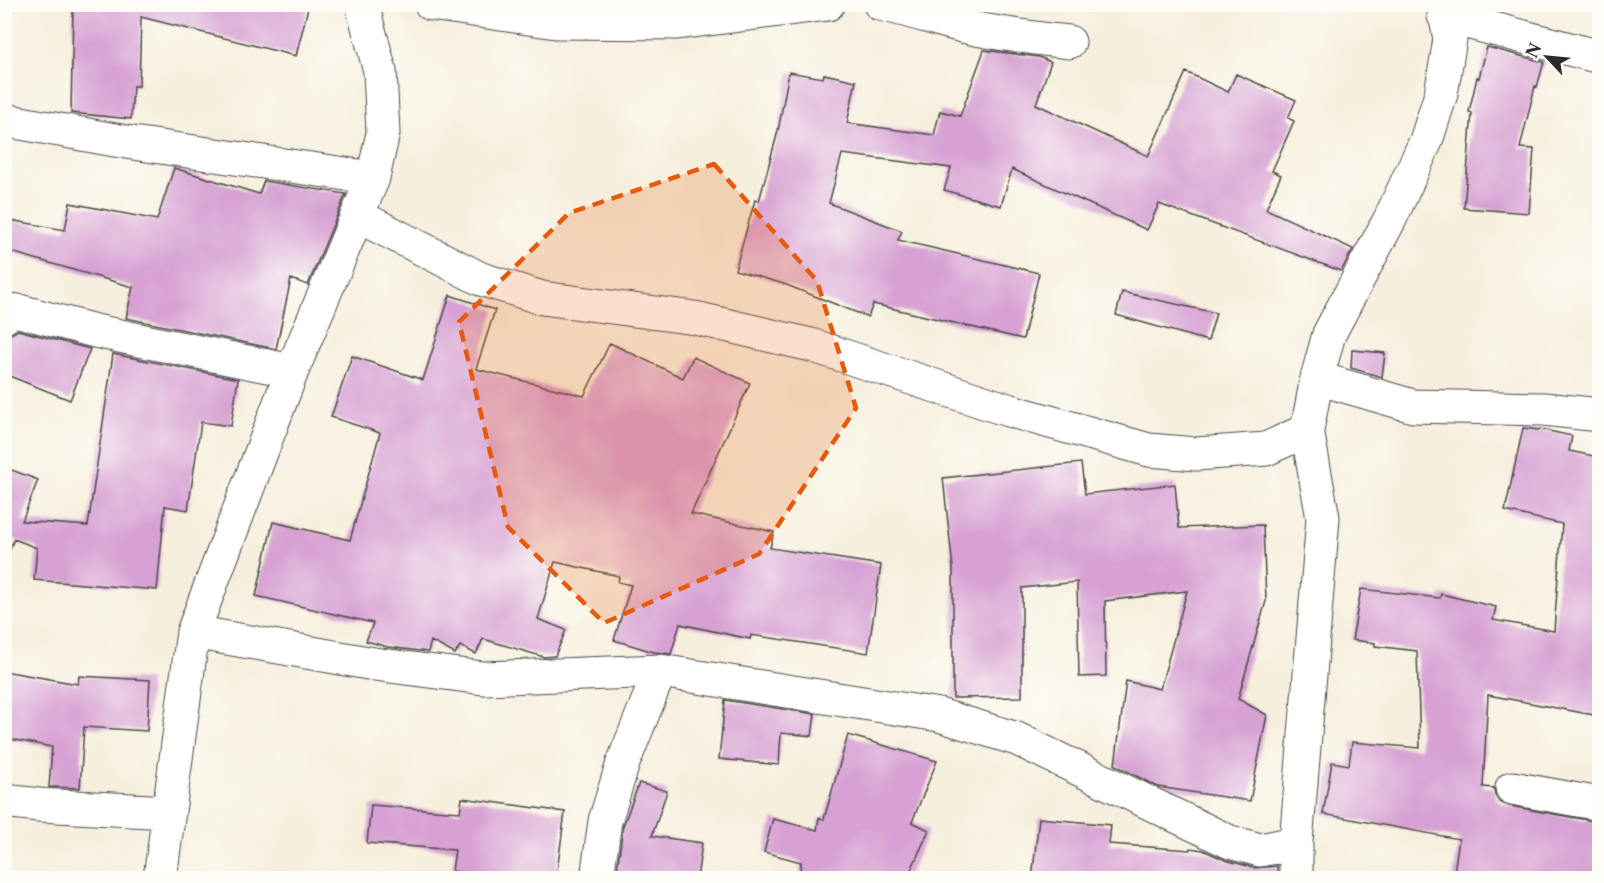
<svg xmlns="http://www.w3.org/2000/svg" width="1604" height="883" viewBox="0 0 1604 883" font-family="'Libre Caslon Text',serif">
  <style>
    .building { fill: #d7a1d3 }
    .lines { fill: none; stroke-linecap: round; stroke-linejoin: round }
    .minor-casing { stroke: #494846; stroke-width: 35 }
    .minor { stroke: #fff; stroke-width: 33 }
    .marked { fill: #e8590c; fill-opacity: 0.2; stroke: #e8590c; stroke-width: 4.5; stroke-dasharray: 12 8; stroke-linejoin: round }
  </style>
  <rect width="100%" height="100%" fill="#fdfcf7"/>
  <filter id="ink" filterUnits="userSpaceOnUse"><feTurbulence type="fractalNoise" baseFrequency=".0167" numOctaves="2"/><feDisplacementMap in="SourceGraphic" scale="12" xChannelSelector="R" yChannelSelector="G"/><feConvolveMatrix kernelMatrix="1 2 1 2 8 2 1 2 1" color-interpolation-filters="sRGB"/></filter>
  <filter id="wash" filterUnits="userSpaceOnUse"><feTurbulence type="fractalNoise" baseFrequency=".008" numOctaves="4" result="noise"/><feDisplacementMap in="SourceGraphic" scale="24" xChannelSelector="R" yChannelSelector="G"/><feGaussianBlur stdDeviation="1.35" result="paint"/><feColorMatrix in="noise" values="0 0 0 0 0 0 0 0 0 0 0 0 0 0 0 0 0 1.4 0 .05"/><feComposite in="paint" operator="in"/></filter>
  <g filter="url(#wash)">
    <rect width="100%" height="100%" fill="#f6efdd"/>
    <g id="blocks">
      <path class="building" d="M 73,4 L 309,4 L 296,56 L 141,17 L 139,86 L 133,86 L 131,119 L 71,113 Z
        M 1487,47 L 1544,62 L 1537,87 L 1535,86 L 1520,148 L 1534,149 L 1529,213 L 1464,208 L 1472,113 L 1469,112 L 1477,77 L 1479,78 Z
        M 984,50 L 1039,57 L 1051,62 L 1036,104 L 1148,156 L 1186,72 L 1228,92 L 1236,74 L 1296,100 L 1288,118 L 1294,121 L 1272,171 L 1281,175 L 1266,209 L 1353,249 L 1341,271 L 1159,204 L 1147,230 L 1012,169 L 1001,206 L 944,190 L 951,168 L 842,154 L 829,203 L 902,231 L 898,240 L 1039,273 L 1023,339 L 873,304 L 868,317 L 784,284 L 735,270 L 755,200 L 759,201 L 778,131 L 789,72 L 823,78 L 824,74 L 856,81 L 847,123 L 934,135 L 940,111 L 960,116 Z
        M 174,168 L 259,194 L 264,181 L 346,194 L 308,285 L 291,279 L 276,349 L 126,318 L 133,287 L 4,250 L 4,219 L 65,230 L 70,203 L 157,220 Z
        M 1122,292 L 1216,313 L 1208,341 L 1116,315 Z
        M 450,295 L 495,310 L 476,369 L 584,396 L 610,343 L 683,378 L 693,357 L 750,383 L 691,514 L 774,532 L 770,548 L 881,565 L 868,653 L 751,635 L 750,639 L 680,624 L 671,654 L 654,652 L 614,640 L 631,585 L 618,582 L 619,576 L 555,562 L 538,619 L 566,630 L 555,656 L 544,657 L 483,639 L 476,654 L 460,646 L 455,654 L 431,641 L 428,652 L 388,647 L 366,641 L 373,623 L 256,596 L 273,522 L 350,540 L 380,433 L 331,417 L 352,356 L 423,380 Z
        M 18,330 L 90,349 L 70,400 L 4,374 L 4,335 L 9,335 Z
        M 1352,350 L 1385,353 L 1382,377 L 1351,368 Z
        M 113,354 L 238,379 L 231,426 L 201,422 L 188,510 L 165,506 L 157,590 L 34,580 L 37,548 L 14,539 L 6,559 L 4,559 L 4,467 L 38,480 L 22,521 L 88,526 Z
        M 1523,428 L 1539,430 L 1540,429 L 1572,436 L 1569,451 L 1599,457 L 1599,716 L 1488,695 L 1483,787 L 1494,788 L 1495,795 L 1499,802 L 1509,806 L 1599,822 L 1599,879 L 1453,879 L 1459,839 L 1323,814 L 1332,762 L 1349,765 L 1352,742 L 1420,748 L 1417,651 L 1375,646 L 1375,643 L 1352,640 L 1361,589 L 1440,598 L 1441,594 L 1496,607 L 1493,620 L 1554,631 L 1562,524 L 1505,511 Z
        M 1081,463 L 1085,494 L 1175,484 L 1179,528 L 1263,525 L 1266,601 L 1238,699 L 1267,715 L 1250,801 L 1158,787 L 1115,765 L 1126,681 L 1160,689 L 1187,591 L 1105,601 L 1106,676 L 1079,677 L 1077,582 L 1022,588 L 1022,697 L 953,698 L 953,568 L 943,478 Z
        M 4,671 L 78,684 L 79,676 L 150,680 L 147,731 L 84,727 L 80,788 L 49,787 L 52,747 L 4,738 Z
        M 725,700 L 815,714 L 812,736 L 781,733 L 779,765 L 719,759 Z
        M 848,735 L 937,761 L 912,822 L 929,830 L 907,879 L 799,879 L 801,862 L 764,852 L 773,819 L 817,830 L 819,818 L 824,819 Z
        M 639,783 L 667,791 L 652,836 L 702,843 L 697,879 L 616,879 L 623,826 Z
        M 462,798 L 565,812 L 556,879 L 507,879 L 452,871 L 455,850 L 367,843 L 371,805 L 460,812 Z
        M 1039,818 L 1111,825 L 1109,844 L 1190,850 L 1190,848 L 1203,850 L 1225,860 L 1255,868 L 1277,866 L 1277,879 L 1032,879 Z"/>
    </g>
  </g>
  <g filter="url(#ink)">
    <use href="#blocks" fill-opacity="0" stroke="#494846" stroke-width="1.5"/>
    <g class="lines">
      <g class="minor-casing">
        <path id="minor" d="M 431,4 L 556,22 L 677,23 L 828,4
          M 880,4 C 908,10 934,19 962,26 C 997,34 1033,38 1069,42
          M 1444,16 L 1600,57
          M 4,120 L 126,142 L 373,178
          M 358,216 L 481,279 L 542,298 L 695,318 L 811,345 L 1008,410 L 1149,450 L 1196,454 L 1266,449 L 1307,430
          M 4,317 L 11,310 L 19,311 L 95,331 L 292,371
          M 1317,378 L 1413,406 L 1544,409 L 1600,415
          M 193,632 L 374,664 L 483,678 L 660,671 L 939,715 L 1017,739 L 1230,842 L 1260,850 L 1296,843
          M 1512,788 L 1600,804
          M 4,801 L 39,805 L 168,812
          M 160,878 L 193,632 L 292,371 L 373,178 L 383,133 L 380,71 L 362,4
          M 597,878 L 605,821 L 623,763 L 660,671
          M 1296,878 L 1296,843 L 1323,518 L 1307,430 L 1317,378 L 1329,334 L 1390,219 L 1426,141 L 1441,94 L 1450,39 L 1443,4"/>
      </g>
      <use href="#minor" class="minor"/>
    </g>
  </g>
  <path class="marked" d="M 714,164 L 817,281 L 856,408 L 759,554 L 604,623 L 508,527 L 459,322 L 569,213 Z"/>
  <rect width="1604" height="883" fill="none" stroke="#fdfcf7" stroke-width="24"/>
  <g transform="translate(1547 57) rotate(296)" stroke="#fdfcf7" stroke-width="4.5" paint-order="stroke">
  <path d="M0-4.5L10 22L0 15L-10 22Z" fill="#2b2b2b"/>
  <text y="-9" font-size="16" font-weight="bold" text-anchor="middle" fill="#2b2b2b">N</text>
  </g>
</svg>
